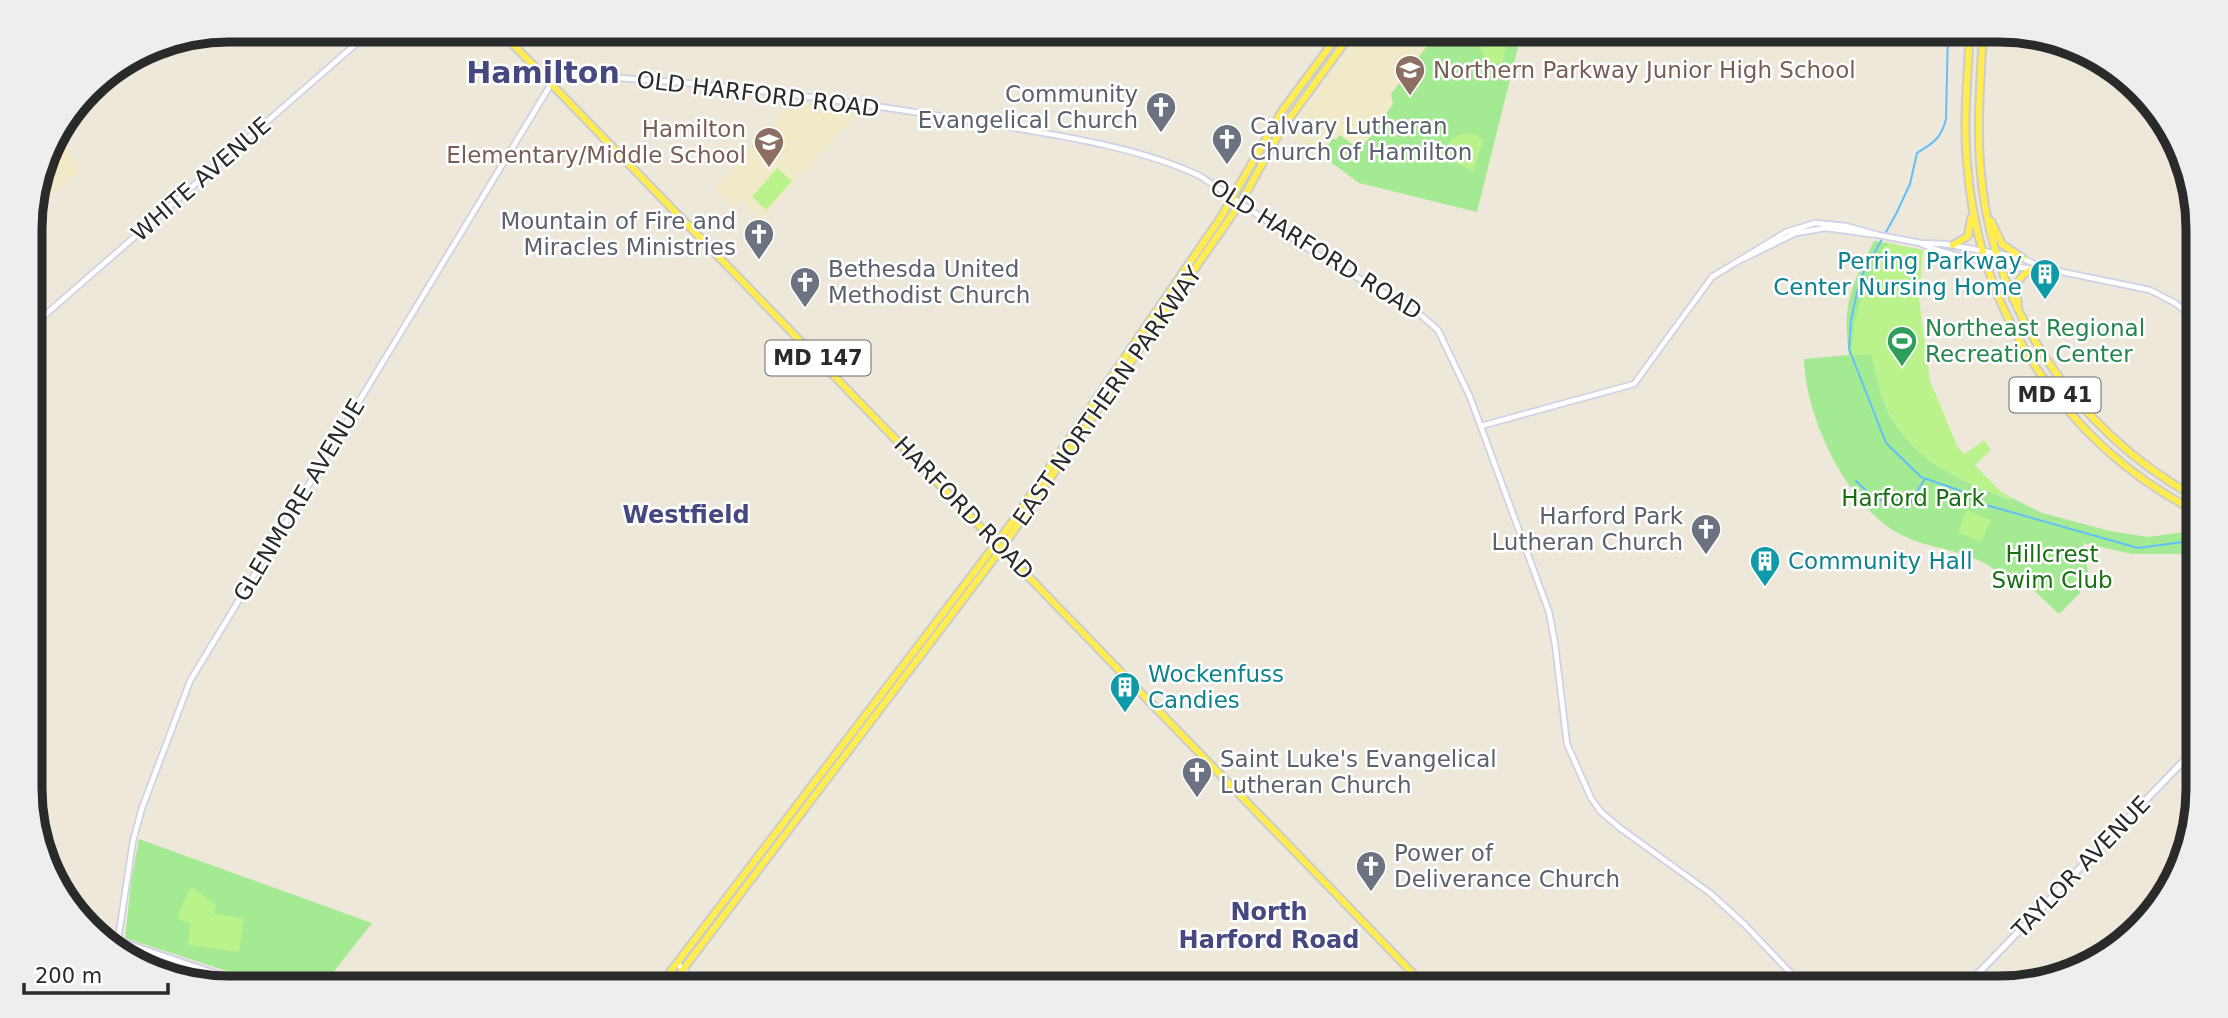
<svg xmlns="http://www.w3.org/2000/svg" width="2228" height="1018" viewBox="0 0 2228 1018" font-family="'DejaVu Sans',sans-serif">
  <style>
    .education { fill: #f1eac8 }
    .green { fill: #a4ea92 }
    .pitch { fill: #baf38c }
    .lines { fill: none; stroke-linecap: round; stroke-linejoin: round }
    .stream { stroke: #63bffb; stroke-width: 2 }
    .tertiary-casing { stroke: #d0d1e5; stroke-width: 8 }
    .secondary-casing { stroke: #d0d1e5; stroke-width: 9 }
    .primary-casing { stroke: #ccc; stroke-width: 10 }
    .tertiary { stroke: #fff; stroke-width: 4.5 }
    .secondary { stroke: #fff; stroke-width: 5 }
    .primary { stroke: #ffed4f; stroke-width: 6 }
    .labels { text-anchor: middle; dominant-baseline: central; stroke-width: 5; stroke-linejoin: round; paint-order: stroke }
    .shield { fill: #fff; stroke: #6a6a6a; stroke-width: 2 }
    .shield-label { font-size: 21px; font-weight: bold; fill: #2a2a2a }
    .education-label { font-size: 23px; fill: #785e54; stroke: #fff; text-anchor: start }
    .street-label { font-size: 23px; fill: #2a2a2a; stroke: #fff }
    .worship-label { font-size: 23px; fill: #5b616d; stroke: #fff; text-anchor: start }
    .culture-label { font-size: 23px; fill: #0d838f; stroke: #fff; text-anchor: start }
    .leisure-label { font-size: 23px; fill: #27864d; stroke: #fff; text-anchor: start }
    .park-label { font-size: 23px; fill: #197012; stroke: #fff }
    .neighbourhood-label { font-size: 24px; font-weight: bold; fill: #464980; stroke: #fff }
    .district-label { font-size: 30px; font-weight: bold; fill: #464980; stroke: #fff }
    .rim { fill: none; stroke: #2a2a2a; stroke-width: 9 }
  </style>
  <rect width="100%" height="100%" fill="#eee8db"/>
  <path class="education" d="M 1364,30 L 1503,30 L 1521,35 L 1477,212 L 1359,183 L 1289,132 Z
    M 796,101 L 807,103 L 812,107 L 856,110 L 858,113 L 761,220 L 740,200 L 734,207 L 714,189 L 781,114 Z
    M 58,131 L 80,170 L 31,214 L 50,141 Z"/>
  <path class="green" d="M 1439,30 L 1503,30 L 1521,35 L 1477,212 L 1359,183 L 1325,158 L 1326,148 L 1333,138 L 1336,140 L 1340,135 L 1360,150 L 1393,104 L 1391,94 Z
    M 1874,241 L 1889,243 L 1855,322 L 1852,354 L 1871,354 C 1876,371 1879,391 1886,407 C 1912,462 1958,479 2010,500 L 2012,498 L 2042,513 L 2110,531 L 2148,537 L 2198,530 L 2198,554 L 2132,554 L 2083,543 L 2088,572 L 2082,576 L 2080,593 L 2059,614 L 2014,572 L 2006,580 C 1980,551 1942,552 1908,538 C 1851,515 1805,419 1804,359 L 1849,355 C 1842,303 1851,287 1874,241 Z
    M 139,839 L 372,923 L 321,988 L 259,988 L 233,973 L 125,938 L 131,882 Z"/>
  <path class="pitch" d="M 1491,36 L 1502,42 L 1507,41 L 1503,61 L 1499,64 C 1488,62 1484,59 1481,48 L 1486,37 Z
    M 1463,133 L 1477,135 L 1483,141 L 1473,171 L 1445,157 C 1445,144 1451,138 1463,133 Z
    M 777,168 L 792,181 L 766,210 L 752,197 Z
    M 1889,243 L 1923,250 L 1919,299 L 1930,381 L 1958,448 L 1965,454 L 1984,440 L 1991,450 L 1975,465 L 2000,491 L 2012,498 L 2011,500 C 1958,479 1911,462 1886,406 C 1879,390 1876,371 1871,354 L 1852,355 C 1852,314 1867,281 1885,246 L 1888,246 Z
    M 1967,510 L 1991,520 L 1981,542 L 1958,532 Z
    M 191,887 L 216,905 L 214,914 L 244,918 L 239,952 L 188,945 L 191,924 L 181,920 L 178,914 Z"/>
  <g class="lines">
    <path class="stream" d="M 1948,30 L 1946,119 C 1941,139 1933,143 1917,153 L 1910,184 L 1896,214 L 1860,279 L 1851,320 L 1849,349 L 1886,443 L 1921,477 L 1961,491 L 1986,505 L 2138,548 L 2183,542 L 2198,545
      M 1856,481 L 1876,500 L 1898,500 L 1908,506
      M 1907,509 L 1924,480"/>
    <g class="tertiary-casing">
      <path id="tertiary" d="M 543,75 L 548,73 C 590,76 633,79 675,82 C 780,91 886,107 990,124 C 1056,135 1139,147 1200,176 L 1321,257 L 1416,311 L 1438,330 L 1470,397 L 1549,612 L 1555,644 L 1567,744 L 1591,798 L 1601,812 L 1620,828 L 1710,893 L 1744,924 L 1805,988
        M 1922,244 C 1946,255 2017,271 2043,268 L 2150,290 L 2175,303 L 2197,320
        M 1743,259 L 1796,233 L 1826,228 L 1878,235 L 1921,243 L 1945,244 L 2022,258 L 2043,268
        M 30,328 L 372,30
        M 1481,426 L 1634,384 L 1712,277 L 1786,232 L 1815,223 L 1846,226 L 1878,235
        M 117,946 L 133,841 L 142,808 L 190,681 L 551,84
        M 677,963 L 701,988"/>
    </g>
    <g class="secondary-casing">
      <path id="secondary" d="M 104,936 L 219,975 L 249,988
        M 129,955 L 223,987
        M 1964,988 L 2198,746"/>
    </g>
    <g class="primary-casing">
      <path id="primary" d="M 499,30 L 1427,988
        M 1970,30 C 1968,74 1963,119 1967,163 C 1978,312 2064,444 2197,512
        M 1983,30 C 1981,74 1977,119 1980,163 C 1989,305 2074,430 2197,498
        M 1991,221 L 2002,244 L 2022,258
        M 1953,245 L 1968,236 L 1971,218
        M 2018,304 C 2014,287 2016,278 2032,269
        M 658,988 L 1010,525 L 1221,217 L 1282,111 L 1342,30
        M 669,988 L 1002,548 L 1241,202 L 1281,130 L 1354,30"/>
    </g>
    <use href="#tertiary" class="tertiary"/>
    <use href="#secondary" class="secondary"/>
    <use href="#primary" class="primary"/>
  </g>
  <defs>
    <g id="school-pin" transform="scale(1.575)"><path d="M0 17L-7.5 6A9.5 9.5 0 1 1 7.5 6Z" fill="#8d6e63" stroke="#fff"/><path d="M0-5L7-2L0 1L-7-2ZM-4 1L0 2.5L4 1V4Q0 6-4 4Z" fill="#fff"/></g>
    <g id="church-pin" transform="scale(1.575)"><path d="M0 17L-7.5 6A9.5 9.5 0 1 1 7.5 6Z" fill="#6b7280" stroke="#fff"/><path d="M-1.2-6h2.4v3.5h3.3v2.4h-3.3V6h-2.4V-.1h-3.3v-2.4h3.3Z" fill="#fff"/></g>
    <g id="building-pin" transform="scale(1.575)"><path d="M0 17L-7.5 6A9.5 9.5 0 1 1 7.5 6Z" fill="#0f9aa8" stroke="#fff"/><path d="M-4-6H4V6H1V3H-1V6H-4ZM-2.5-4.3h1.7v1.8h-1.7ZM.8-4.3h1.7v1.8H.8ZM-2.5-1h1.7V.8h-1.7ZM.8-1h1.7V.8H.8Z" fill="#fff"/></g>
    <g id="stadium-pin" transform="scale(1.575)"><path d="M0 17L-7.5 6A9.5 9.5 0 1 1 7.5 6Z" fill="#2e9e5b" stroke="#fff"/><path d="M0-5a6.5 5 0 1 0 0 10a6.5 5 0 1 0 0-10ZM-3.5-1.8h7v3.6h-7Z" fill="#fff"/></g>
  </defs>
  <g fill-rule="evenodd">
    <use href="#school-pin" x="1410" y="70"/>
    <use href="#church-pin" x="1161" y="107"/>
    <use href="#church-pin" x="1227" y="139"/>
    <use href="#school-pin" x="769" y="142"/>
    <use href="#church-pin" x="759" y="234"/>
    <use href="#building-pin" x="2045" y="274"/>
    <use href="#church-pin" x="805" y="282"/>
    <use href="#stadium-pin" x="1902" y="341"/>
    <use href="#church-pin" x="1706" y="529"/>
    <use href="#building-pin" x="1765" y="561"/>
    <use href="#building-pin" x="1125" y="687"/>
    <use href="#church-pin" x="1197" y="772"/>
    <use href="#church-pin" x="1371" y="866"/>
  </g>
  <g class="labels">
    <g class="shield">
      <rect x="765.5" y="340.5" width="105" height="35" rx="5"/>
      <rect x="2009.5" y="377.5" width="91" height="35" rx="5"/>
    </g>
    <g class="shield-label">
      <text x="818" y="358">MD 147</text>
      <text x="2055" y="395">MD 41</text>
    </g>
    <g class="education-label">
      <text x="1433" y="70">Northern Parkway Junior High School</text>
      <text x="746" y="129" text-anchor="end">Hamilton<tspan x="746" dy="26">Elementary/Middle School</tspan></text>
    </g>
    <g class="street-label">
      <text transform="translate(758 94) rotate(7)">OLD HARFORD ROAD</text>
      <text transform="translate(201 179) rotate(-41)">WHITE AVENUE</text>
      <text transform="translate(1316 249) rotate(32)">OLD HARFORD ROAD</text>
      <text transform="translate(1107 396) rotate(-55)">EAST NORTHERN PARKWAY</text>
      <text transform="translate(299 500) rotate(-59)">GLENMORE AVENUE</text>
      <text transform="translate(964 508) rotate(46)">HARFORD ROAD</text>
      <text transform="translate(2081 867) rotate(-46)">TAYLOR AVENUE</text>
    </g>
    <g class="worship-label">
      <text x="1138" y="94" text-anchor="end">Community<tspan x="1138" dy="26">Evangelical Church</tspan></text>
      <text x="1250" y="126">Calvary Lutheran<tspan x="1250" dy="26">Church of Hamilton</tspan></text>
      <text x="736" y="221" text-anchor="end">Mountain of Fire and<tspan x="736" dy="26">Miracles Ministries</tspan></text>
      <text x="828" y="269">Bethesda United<tspan x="828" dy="26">Methodist Church</tspan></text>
      <text x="1683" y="516" text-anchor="end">Harford Park<tspan x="1683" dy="26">Lutheran Church</tspan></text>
      <text x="1220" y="759">Saint Luke's Evangelical<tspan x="1220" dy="26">Lutheran Church</tspan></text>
      <text x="1394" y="853">Power of<tspan x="1394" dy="26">Deliverance Church</tspan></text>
    </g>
    <g class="culture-label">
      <text x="2022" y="261" text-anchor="end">Perring Parkway<tspan x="2022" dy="26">Center Nursing Home</tspan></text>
      <text x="1788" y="561">Community Hall</text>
      <text x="1148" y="674">Wockenfuss<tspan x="1148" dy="26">Candies</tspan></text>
    </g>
    <g class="leisure-label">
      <text x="1925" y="328">Northeast Regional<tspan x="1925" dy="26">Recreation Center</tspan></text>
    </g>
    <g class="park-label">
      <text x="1913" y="498">Harford Park</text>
      <text x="2052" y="554">Hillcrest<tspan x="2052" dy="26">Swim Club</tspan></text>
    </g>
    <g class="neighbourhood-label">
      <text x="686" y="515">Westfield</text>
      <text x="1269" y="912">North<tspan x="1269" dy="28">Harford Road</tspan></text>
    </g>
    <g class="district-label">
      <text x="543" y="72">Hamilton</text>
    </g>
  </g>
  <path d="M0 0H2228V1018H0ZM229 42H1999A187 187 0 0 1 2186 229V789A187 187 0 0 1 1999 976H229A187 187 0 0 1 42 789V229A187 187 0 0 1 229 42Z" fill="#eee" fill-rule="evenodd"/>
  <path class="rim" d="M229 42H1999A187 187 0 0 1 2186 229V789A187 187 0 0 1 1999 976H229A187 187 0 0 1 42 789V229A187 187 0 0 1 229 42Z"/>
  <path d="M24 983v10h144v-10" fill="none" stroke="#2a2a2a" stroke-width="3.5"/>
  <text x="35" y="983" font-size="21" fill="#2a2a2a" stroke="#ffffff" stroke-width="5" paint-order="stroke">200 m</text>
</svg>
